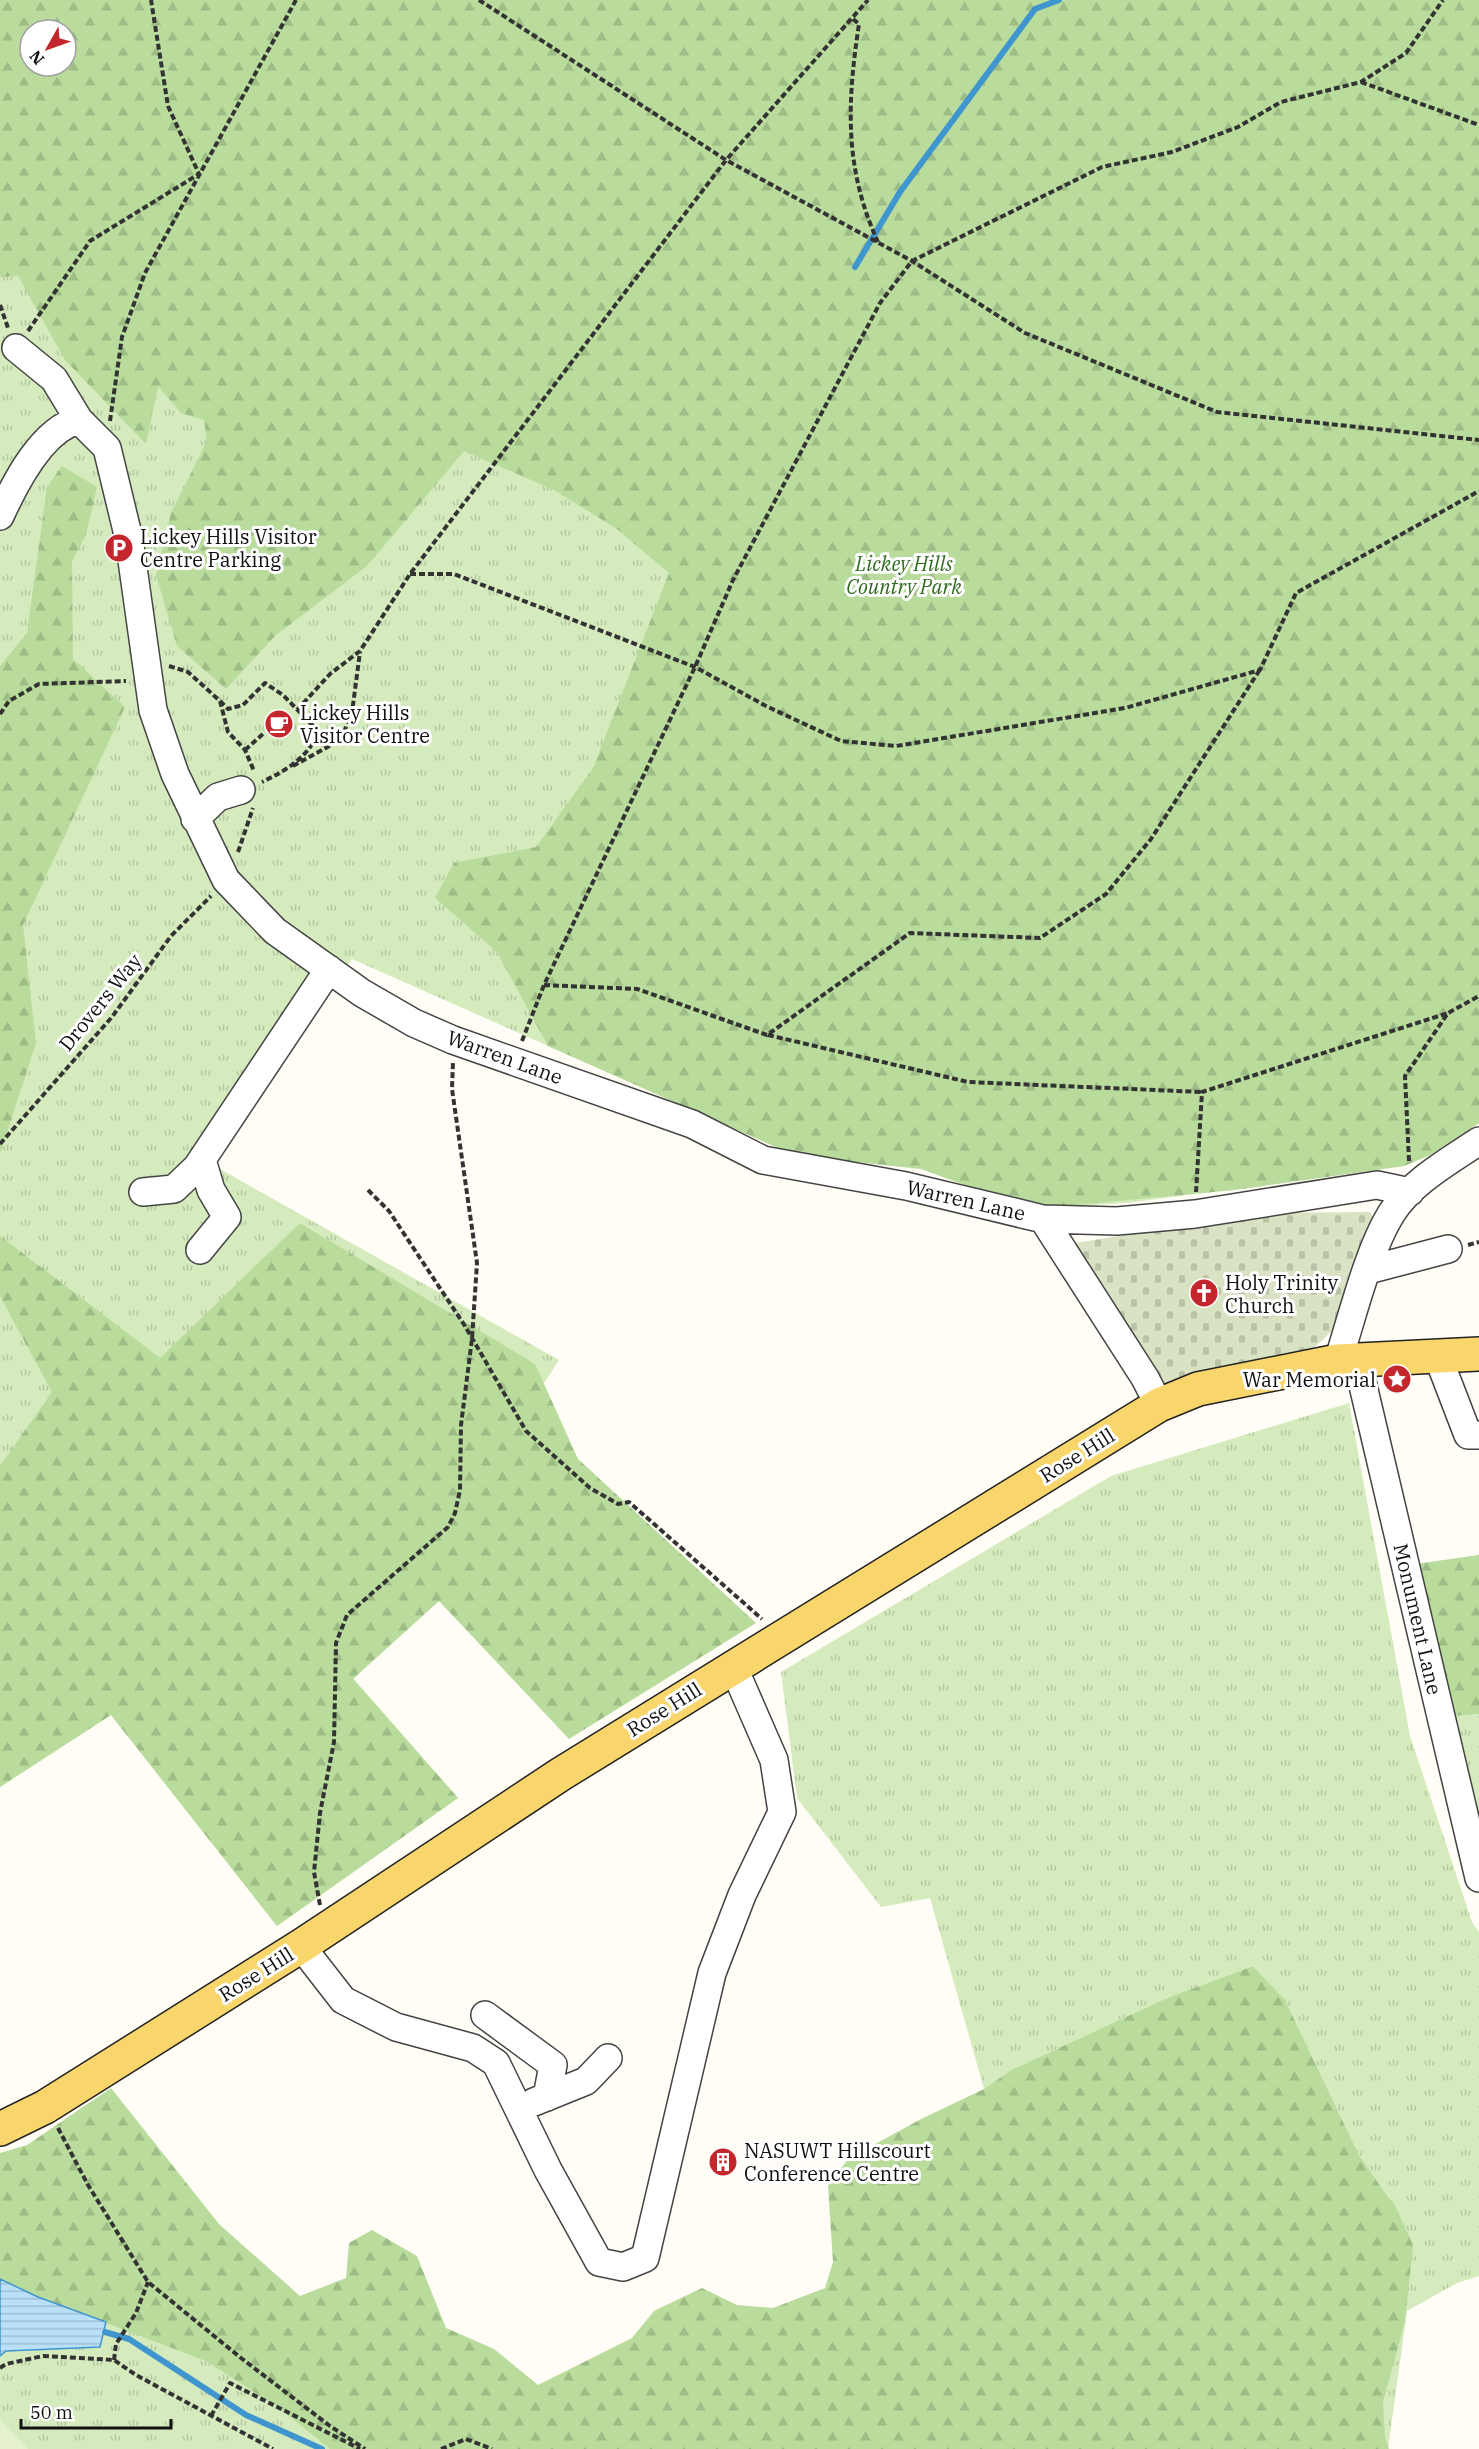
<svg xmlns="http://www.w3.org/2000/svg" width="1479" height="2449" viewBox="0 0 1479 2449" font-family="'IBM Plex Serif',serif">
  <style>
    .grass { fill: url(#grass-tufts); fill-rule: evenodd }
    .forest { fill: url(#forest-firs); fill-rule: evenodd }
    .cemetery { fill: url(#cemetery-stones) }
    .pitch { fill: #e6f2cf }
    .water { fill: url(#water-rules); stroke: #3f96cf; stroke-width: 1.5 }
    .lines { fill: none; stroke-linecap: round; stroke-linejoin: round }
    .stream { stroke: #3f96cf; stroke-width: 6 }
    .minor-casing { stroke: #444; stroke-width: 30 }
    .major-casing { stroke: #222; stroke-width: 36 }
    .path { stroke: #333; stroke-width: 4; stroke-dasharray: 6 3; stroke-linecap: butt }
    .minor { stroke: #fff; stroke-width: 27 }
    .major { stroke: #f9d66b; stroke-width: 33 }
    .labels { text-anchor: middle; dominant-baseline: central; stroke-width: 6; stroke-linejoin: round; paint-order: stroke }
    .poi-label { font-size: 20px; fill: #111; stroke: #fff; text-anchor: start }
    .park-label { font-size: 20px; font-style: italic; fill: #2f6b1f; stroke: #fff }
    .street-label { font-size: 20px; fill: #111; stroke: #fff }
  </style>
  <defs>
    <pattern id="grass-tufts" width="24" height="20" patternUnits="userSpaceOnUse" patternTransform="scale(1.5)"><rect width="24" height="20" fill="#d5ebbd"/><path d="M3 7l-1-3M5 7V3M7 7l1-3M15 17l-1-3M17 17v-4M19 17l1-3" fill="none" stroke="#b6c8a1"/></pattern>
    <pattern id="forest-firs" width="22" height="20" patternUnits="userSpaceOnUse" patternTransform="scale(1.5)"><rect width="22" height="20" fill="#b9dc9c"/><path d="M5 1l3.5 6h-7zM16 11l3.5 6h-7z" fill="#9ebc85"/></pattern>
    <pattern id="cemetery-stones" width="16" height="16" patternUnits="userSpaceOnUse" patternTransform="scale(1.5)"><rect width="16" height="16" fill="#d9e3c4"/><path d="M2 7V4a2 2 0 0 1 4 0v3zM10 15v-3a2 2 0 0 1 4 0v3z" fill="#b9c2a7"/></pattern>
    <pattern id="water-rules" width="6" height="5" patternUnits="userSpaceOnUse" patternTransform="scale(1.5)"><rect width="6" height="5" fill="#b9e0f7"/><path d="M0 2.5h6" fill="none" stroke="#9ebfd3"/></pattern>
  </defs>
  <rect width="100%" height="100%" fill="#fffdf5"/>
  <path class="grass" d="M 0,0 L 1479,0 L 1479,1123 L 1430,1155 L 1404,1166 L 1127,1203 L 1032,1209 L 921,1169 L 794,1155 L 352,959 L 204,1160 L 559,1360 L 353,1678 L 458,1798 L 277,1926 L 111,1715 L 0,1787 ZM 30,30 L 66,30 L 66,66 L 30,66 Z
    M 1349,1403 L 1410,1736 L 1472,1922 L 1479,1932 L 1479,2276 L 1457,2283 L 1407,2311 L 1388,2449 L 0,2449 L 0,2235 L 498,2444 L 1389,2199 L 1359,2155 L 1285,2000 L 1253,1966 L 1167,1998 L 1011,2070 L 984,2089 L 930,1898 L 881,1907 L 797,1798 L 781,1672 L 1111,1476 Z
    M 1479,1714 L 1479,1829 L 1453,1716 Z"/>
  <path class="forest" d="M 0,0 L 1479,0 L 1479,1123 L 1430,1155 L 1404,1166 L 1235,1190 L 1032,1209 L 921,1169 L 794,1155 L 548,1046 L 497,952 L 435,898 L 454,863 L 536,847 L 593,768 L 669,573 L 617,529 L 554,490 L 464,451 L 367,566 L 275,636 L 226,689 L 177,646 L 156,575 L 171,513 L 207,441 L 204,420 L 181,413 L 158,386 L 146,444 L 65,360 L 18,276 L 0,277 ZM 30,30 L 66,30 L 66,66 L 30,66 Z
    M 62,466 L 97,487 L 86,535 L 72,561 L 73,659 L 125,707 L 23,925 L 36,1043 L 0,1154 L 0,666 L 27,633 L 47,487 Z
    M 300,1223 L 535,1364 L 578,1459 L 756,1623 L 569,1739 L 439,1601 L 353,1679 L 458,1798 L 277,1926 L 111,1715 L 0,1787 L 0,1466 L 52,1392 L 0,1296 L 0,1236 L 160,1358 Z
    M 1479,1555 L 1479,1714 L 1453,1716 L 1415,1564 Z
    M 1253,1966 L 1285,2000 L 1359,2155 L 1390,2200 L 1393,2201 L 1413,2245 L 1405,2321 L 1383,2402 L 1385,2437 L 1389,2449 L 330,2449 L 279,2408 L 206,2361 L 38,2297 L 0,2279 L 0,2153 L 27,2145 L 111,2088 L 219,2224 L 300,2296 L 346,2278 L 349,2243 L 372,2230 L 417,2256 L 446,2328 L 494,2349 L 538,2385 L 632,2338 L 654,2311 L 702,2288 L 737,2305 L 773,2308 L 825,2288 L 833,2262 L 828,2186 L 848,2159 L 921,2119 L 984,2089 L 1011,2070 L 1167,1998 Z"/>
  <path class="cemetery" d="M 1370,1212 L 1375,1223 L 1335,1328 L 1314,1348 L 1170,1392 L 1076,1243 L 1254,1213 Z"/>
  <path class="pitch" d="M 0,2419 L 28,2449 L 0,2449 Z"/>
  <path class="water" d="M 0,2279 L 38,2297 L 106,2322 L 100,2347 L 6,2351 L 0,2356 Z"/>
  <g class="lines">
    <path class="stream" d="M 855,267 L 900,192 L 1035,9 L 1059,0
      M 105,2332 L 129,2339 L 246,2415 L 322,2449"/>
    <g class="minor-casing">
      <path id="minor" d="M 16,348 L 54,379 L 79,420 L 107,448 L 129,539 L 153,710 L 175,774 L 226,880 L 275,931 L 362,993 L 414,1023 L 453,1040 L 692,1124 L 763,1160 L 906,1186 L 1043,1219 L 1145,1378 L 1159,1405
        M 0,516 C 15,483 42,429 79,420
        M 195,819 L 218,797 L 241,790
        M 143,1192 L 174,1189 L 197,1167 L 329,969
        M 1043,1219 L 1117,1221 L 1195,1214 L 1377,1185 L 1410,1192
        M 200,1250 L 227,1217 L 211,1190 L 202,1160
        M 1368,1270 L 1448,1249
        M 1438,1357 L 1468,1435 L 1479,1435
        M 1357,1360 L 1479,1878
        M 1338,1361 C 1352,1318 1368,1251 1391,1214 C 1410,1183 1449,1161 1479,1141
        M 301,1946 L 343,2000 L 396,2027 L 473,2048 L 496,2063 L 548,2170 L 599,2262 L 623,2267 L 645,2258 L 712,1973 L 742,1895 L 782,1812 L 774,1760 L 733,1666
        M 485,2015 L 553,2065 L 547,2097
        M 534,2102 L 586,2081 L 608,2058"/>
    </g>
    <g class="major-casing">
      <path id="major" d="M 0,2129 L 45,2107 L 301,1946 L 561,1774 L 1159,1405 L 1198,1389 L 1338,1361 L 1479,1354"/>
    </g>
    <path class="path" d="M 479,0 L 726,160 L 912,261 L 1025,333 L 1217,412 L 1479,440
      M 853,19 L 859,24 C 847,103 844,168 878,242
      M 1361,82 L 1479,125
      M 0,305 L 8,328
      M 28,331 L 90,241 L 199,174 L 168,106 L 151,0
      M 110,421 L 122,337 L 145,273 L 296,0
      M 410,574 L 454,574 L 695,667 L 766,706 L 841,741 L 896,746 L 1125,708 L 1260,670 L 1296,593 L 1479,491
      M 169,666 L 188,672 L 220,701 L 228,732 L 245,750 L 254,771
      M 220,701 L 228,709 L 243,705 L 265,683 L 283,695 L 319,732 C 307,758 287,770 262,782
      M 297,710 L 330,674 L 360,651 L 410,574 L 726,160 L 868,0
      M 0,714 L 9,701 L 39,684 L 126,681
      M 245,750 L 264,733
      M 293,766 L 342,739 L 353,705 L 360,652
      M 238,852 L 253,808
      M 544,985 L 637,989 L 767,1035 L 910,933 L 1040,938 L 1106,894 L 1151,839 L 1259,671
      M 768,1035 L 968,1082 L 1202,1092
      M 522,1041 L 544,985 L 695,667 L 733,580 L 880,303 L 912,261 L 1102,167 L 1172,152 L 1238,127 L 1281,102 L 1361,82 L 1406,53 L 1443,0
      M 0,1144 L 112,1017 L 171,936 L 211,896
      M 1409,1161 L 1405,1076 L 1448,1013 L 1479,996
      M 368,1190 L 389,1211 L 465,1326 L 526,1431 L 590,1488 L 618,1504 L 629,1502 L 762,1619
      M 1196,1192 L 1202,1092 L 1448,1013
      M 1468,1245 L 1479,1242
      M 320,1905 L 314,1872 L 320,1813 L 334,1742 L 336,1643 L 347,1615 L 448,1527 L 455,1513 L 460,1490 L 461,1425 L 472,1339 L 477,1263 L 452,1089 L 453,1062
      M 58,2128 L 88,2185 L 148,2282 L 241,2358 L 330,2426 L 365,2449
      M 114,2360 L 116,2344 L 136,2313 L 148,2282
      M 0,2368 L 6,2364 L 43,2356 L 114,2360 L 136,2375 L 273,2449
      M 211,2416 L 230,2383 L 360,2449
      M 441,2449 L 466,2439 L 492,2449"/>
    <use href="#minor" class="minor"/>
    <use href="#major" class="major"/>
  </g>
  <defs>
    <g id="parking-disc" transform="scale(1.5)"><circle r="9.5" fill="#c4262e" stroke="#fff"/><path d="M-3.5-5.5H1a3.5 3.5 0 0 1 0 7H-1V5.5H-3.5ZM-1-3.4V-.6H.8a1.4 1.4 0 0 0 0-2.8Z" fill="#fff"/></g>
    <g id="cafe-disc" transform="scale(1.5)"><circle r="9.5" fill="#c4262e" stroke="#fff"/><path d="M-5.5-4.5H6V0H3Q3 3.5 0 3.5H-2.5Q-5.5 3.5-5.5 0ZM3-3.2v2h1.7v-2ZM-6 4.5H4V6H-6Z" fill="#fff"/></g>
    <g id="church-disc" transform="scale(1.5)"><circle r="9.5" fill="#c4262e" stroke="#fff"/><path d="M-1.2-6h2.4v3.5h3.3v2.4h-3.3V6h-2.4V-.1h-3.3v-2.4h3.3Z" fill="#fff"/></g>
    <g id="sight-disc" transform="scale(1.5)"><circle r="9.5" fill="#c4262e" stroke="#fff"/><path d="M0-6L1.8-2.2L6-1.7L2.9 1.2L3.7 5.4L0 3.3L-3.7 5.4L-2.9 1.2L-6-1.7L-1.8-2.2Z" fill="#fff"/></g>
    <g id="building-disc" transform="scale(1.5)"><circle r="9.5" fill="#c4262e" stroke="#fff"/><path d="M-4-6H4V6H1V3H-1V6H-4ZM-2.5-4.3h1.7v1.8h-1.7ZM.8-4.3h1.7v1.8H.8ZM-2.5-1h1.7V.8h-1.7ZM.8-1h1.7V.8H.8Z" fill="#fff"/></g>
  </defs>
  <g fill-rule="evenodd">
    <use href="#parking-disc" x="119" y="548"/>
    <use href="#cafe-disc" x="279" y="724"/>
    <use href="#church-disc" x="1204" y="1293"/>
    <use href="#sight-disc" x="1397" y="1379"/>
    <use href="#building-disc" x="723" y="2162"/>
  </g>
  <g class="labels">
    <g class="poi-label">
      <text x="140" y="536">Lickey Hills Visitor<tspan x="140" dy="23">Centre Parking</tspan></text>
      <text x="300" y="712">Lickey Hills<tspan x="300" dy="23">Visitor Centre</tspan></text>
      <text x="1225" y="1282">Holy Trinity<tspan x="1225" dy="23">Church</tspan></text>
      <text x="1376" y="1379" text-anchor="end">War Memorial</text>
      <text x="744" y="2150">NASUWT Hillscourt<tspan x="744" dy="23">Conference Centre</tspan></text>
    </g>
    <g class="park-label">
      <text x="904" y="563">Lickey Hills<tspan x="904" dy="23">Country Park</tspan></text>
    </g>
    <g class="street-label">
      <text transform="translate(100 1002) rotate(-51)">Drovers Way</text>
      <text transform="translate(505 1057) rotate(20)">Warren Lane</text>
      <text transform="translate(966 1200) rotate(13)">Warren Lane</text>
      <text transform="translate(1077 1455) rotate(-32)">Rose Hill</text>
      <text transform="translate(1418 1619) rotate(77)">Monument Lane</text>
      <text transform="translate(664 1709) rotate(-32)">Rose Hill</text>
      <text transform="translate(256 1974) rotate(-32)">Rose Hill</text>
    </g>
  </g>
  <g transform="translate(48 48) rotate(230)"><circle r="28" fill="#ffffff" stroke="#a0a0a0" stroke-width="1.5"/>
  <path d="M0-4.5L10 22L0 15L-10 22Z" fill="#c4262e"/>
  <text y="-9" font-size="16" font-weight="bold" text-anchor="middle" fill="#111111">N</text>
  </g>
  <path d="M21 2419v9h150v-9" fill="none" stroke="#111111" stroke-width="3"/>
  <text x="30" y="2419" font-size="18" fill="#111111" stroke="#ffffff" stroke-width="4.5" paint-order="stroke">50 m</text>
</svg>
